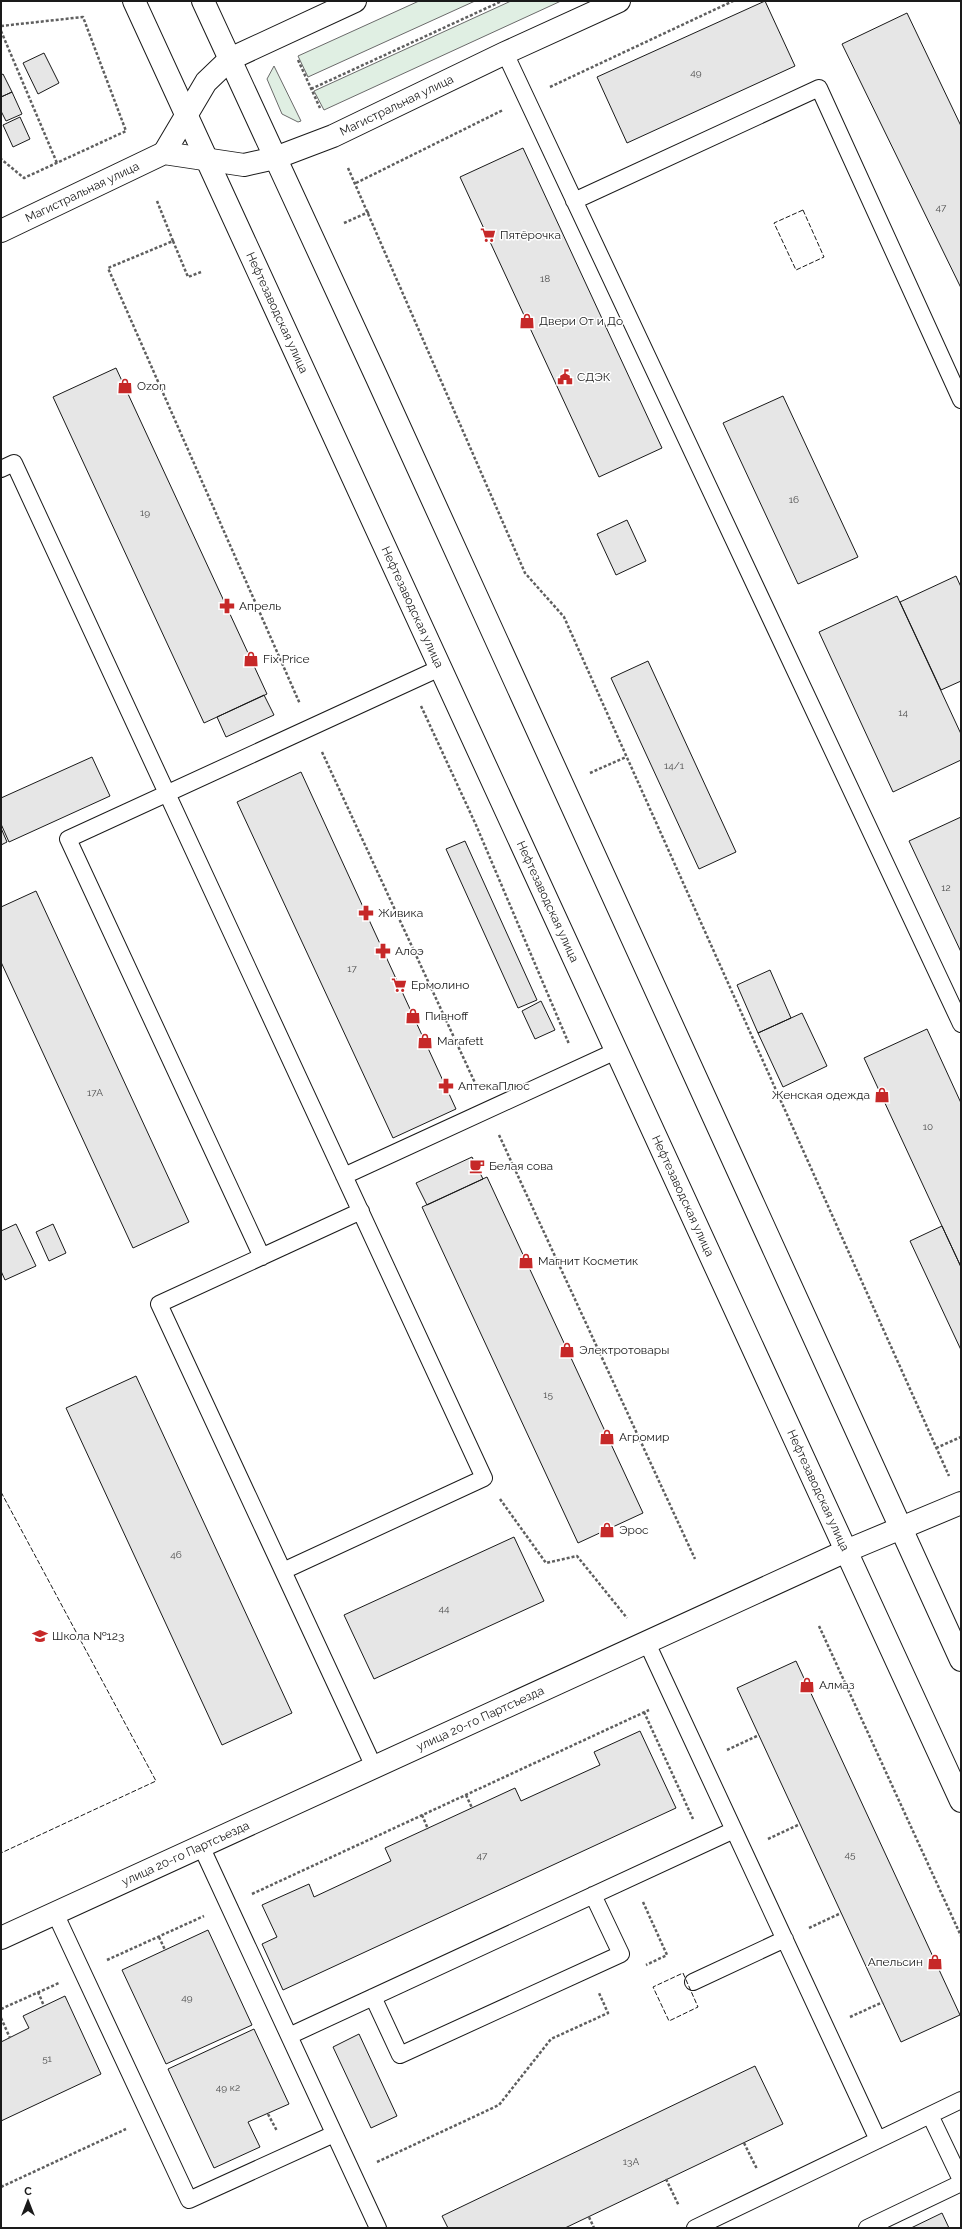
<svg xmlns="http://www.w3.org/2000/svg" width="962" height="2229" viewBox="0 0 962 2229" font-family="Raleway,sans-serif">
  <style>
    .green { fill: #e0efe3; stroke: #6a6a6a }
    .building { fill: #e6e6e6; stroke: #1a1a1a }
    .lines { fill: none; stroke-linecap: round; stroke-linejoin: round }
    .service-casing { stroke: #1a1a1a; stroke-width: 18 }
    .minor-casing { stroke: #1a1a1a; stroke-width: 24 }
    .secondary-casing { stroke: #1a1a1a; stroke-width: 24 }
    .path { stroke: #5f5f5f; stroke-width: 2.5; stroke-dasharray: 3 2; stroke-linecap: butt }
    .service { stroke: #fff; stroke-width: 16 }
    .minor { stroke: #fff; stroke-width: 22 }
    .secondary { stroke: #fff; stroke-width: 22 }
    .fence { stroke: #1a1a1a; stroke-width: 1; stroke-dasharray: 5 2; stroke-linecap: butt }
    .labels { text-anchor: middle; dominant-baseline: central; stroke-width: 3; stroke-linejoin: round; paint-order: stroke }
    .number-label { font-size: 10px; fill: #4d4d4d }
    .street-label { font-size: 12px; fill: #1a1a1a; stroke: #fff }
    .poi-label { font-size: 12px; fill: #1a1a1a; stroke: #fff; text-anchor: start }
  </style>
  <rect width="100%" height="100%" fill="#fff"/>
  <path class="green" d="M 419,1 L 475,1 L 308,77 L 298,56 Z
    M 511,1 L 561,1 L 324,110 L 314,91 Z
    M 274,66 L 301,121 L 298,122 L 282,114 L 267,79 Z"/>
  <path class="building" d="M 765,1 L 795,66 L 627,143 L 597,77 Z
    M 907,13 L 961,126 L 961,288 L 842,44 Z
    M 44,53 L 59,83 L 38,94 L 23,63 Z
    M 3,74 L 12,92 L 1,97 L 1,75 Z
    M 12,92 L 22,114 L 6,121 L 1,111 L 1,97 Z
    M 20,117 L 30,139 L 13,147 L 3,125 Z
    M 523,148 L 662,448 L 599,477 L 460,177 Z
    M 116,368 L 267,694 L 204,723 L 53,397 Z
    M 783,396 L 858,557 L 798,584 L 723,423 Z
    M 627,520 L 646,561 L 616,575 L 597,534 Z
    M 956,576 L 961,587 L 961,681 L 941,690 L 900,602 Z
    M 897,596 L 961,734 L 961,760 L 893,792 L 819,632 Z
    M 648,661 L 736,852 L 699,869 L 611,678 Z
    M 264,695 L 274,715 L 226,737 L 217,717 Z
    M 92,757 L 110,796 L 9,842 L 1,824 L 1,798 Z
    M 301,772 L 456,1109 L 393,1138 L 237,802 Z
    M 961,817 L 961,952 L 909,841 Z
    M 1,828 L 7,842 L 1,845 Z
    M 465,841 L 537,1000 L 518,1008 L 446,849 Z
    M 36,891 L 189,1222 L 133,1248 L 1,962 L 1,907 Z
    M 770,970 L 791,1018 L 758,1033 L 737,985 Z
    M 541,1001 L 555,1030 L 535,1039 L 522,1011 Z
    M 802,1013 L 827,1066 L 783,1087 L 758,1033 Z
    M 927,1029 L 961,1103 L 961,1267 L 864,1058 Z
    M 472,1157 L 483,1179 L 427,1205 L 416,1183 Z
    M 487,1177 L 643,1513 L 578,1543 L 422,1207 Z
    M 16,1224 L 36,1266 L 5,1280 L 1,1271 L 1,1231 Z
    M 53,1224 L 66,1253 L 49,1261 L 36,1232 Z
    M 942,1226 L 961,1267 L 961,1350 L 910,1241 Z
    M 136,1376 L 292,1713 L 222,1745 L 66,1408 Z
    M 514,1537 L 544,1601 L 374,1679 L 344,1615 Z
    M 796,1661 L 960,2015 L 901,2042 L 737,1688 Z
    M 640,1731 L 676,1808 L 283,1990 L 262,1944 L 277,1937 L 262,1905 L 309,1884 L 314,1897 L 391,1861 L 385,1848 L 515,1788 L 521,1801 L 600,1765 L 594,1752 Z
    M 208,1930 L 252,2025 L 166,2064 L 122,1970 Z
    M 65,1996 L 101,2074 L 1,2121 L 1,2042 L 29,2028 L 23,2016 Z
    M 254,2029 L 289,2104 L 248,2122 L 260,2147 L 214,2168 L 168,2069 Z
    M 359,2034 L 397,2116 L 371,2128 L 333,2047 Z
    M 755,2066 L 783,2124 L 565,2228 L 448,2228 L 442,2216 Z
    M 942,2213 L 949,2228 L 911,2228 Z"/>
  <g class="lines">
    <g class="service-casing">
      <path id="service" d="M 505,53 L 961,1024
        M 574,201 L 819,88 L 961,400
        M 1,469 L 14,463 L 484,1478 L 283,1571
        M 344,1176 L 616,1051
        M 361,1211 L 159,1304 L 374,1767
        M 262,1257 L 68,839 L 440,668
        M 647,1643 L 878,2140
        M 201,1846 L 378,2228
        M 55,1913 L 189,2200 L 334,2134
        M 693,1982 L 785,1939
        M 373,1997 L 400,2055 L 621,1954 L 593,1895
        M 289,2036 L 734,1830
        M 930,2115 L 961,2180
        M 695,2228 L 961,2100
        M 867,2228 L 961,2183"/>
    </g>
    <g class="minor-casing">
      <g id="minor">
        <path d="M 164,153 L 206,82 L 230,59 L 355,1"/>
        <path id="s1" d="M 1,231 L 164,153 L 244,165 L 275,158 L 333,136 L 505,53 L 619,1"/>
        <path id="s2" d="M 1,1938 L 846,1551 L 961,1503"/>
      </g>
    </g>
    <g class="secondary-casing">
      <g id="secondary">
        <path id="s3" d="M 134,1 L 961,1801"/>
        <path d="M 203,1 C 460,552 706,1108 961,1660"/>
      </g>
    </g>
    <path class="path" d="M 1,26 L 83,17 L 126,131 L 24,178 L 1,159
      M 1,31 L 57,163
      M 298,60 L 320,108
      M 550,87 L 733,1
      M 311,89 L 502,1
      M 348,168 L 525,573 L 564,617 L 949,1476
      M 356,183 L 503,110
      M 157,201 L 173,241 L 108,268 L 300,704
      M 344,223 L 369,212
      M 173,241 L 188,277 L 201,272
      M 421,706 L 476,825 L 569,1044
      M 322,752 L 476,1085
      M 590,773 L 626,757
      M 499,1135 L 695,1559
      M 936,1448 L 961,1437
      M 500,1499 L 546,1563 L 577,1556 L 627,1618
      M 819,1626 L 961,1936
      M 644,1712 L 693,1819
      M 727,1750 L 759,1735
      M 466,1795 L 472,1808
      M 422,1815 L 428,1829
      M 768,1839 L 800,1824
      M 252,1894 L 649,1710
      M 643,1902 L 667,1955 L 646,1965
      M 809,1928 L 841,1913
      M 159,1937 L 165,1950
      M 107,1960 L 204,1916
      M 38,1992 L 44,2006
      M 1,2009 L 59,1983
      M 850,2017 L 883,2002
      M 1,2018 L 10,2038
      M 268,2114 L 277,2131
      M 744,2143 L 757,2169
      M 377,2162 L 499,2105 L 551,2039 L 608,2013 L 599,1993
      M 666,2179 L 679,2206
      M 1,2187 L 126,2129
      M 589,2217 L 594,2228"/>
    <use href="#service" class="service"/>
    <use href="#minor" class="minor"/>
    <use href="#secondary" class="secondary"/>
    <path class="fence" d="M 803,210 L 824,257 L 796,270 L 774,223 Z
      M 1,1492 L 156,1781 L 1,1853
      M 683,1973 L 698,2007 L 669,2021 L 653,1987 Z"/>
  </g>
  <defs>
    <g id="supermarket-bare" transform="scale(1.2)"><path d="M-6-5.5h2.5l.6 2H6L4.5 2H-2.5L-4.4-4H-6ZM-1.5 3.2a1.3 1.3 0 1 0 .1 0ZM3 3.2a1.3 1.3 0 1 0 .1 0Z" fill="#c62828" stroke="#fff" stroke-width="2.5" paint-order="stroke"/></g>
    <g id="shop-bare" transform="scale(1.2)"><path d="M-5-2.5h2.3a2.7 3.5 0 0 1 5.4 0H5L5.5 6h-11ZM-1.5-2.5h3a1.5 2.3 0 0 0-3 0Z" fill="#c62828" stroke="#fff" stroke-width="2.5" paint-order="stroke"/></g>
    <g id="civic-bare" transform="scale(1.2)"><path d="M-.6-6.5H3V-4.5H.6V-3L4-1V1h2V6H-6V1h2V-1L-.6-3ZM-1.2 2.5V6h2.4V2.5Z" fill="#c62828" stroke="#fff" stroke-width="2.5" paint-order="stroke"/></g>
    <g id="pharmacy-bare" transform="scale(1.2)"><path d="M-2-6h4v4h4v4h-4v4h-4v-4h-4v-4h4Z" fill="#c62828" stroke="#fff" stroke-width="2.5" paint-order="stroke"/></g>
    <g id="cafe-bare" transform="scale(1.2)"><path d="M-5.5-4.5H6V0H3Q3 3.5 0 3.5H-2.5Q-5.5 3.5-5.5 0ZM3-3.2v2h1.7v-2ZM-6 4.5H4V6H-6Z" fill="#c62828" stroke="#fff" stroke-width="2.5" paint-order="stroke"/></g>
    <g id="school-bare" transform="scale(1.2)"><path d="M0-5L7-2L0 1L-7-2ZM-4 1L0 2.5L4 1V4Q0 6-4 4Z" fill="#c62828" stroke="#fff" stroke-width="2.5" paint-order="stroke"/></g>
  </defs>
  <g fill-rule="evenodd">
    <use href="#supermarket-bare" x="488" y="235"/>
    <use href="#shop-bare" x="527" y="321"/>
    <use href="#civic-bare" x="565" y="377"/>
    <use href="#shop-bare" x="125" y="386"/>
    <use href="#pharmacy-bare" x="227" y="606"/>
    <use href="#shop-bare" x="251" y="659"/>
    <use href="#pharmacy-bare" x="366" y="913"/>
    <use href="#pharmacy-bare" x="383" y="951"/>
    <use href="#supermarket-bare" x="399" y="985"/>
    <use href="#shop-bare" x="413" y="1016"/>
    <use href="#shop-bare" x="425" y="1041"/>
    <use href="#pharmacy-bare" x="446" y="1086"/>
    <use href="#shop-bare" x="882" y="1095"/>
    <use href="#cafe-bare" x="477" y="1166"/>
    <use href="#shop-bare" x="526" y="1261"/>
    <use href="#shop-bare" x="567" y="1350"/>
    <use href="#shop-bare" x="607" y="1437"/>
    <use href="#shop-bare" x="607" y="1530"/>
    <use href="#school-bare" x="40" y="1636"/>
    <use href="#shop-bare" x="807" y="1685"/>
    <use href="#shop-bare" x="935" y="1962"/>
  </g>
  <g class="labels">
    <g class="number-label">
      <text x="696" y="72">49</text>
      <text x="941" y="207">47</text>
      <text x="545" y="278">18</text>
      <text x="794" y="499">16</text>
      <text x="145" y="512">19</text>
      <text x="903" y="712">14</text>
      <text x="674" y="765">14/1</text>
      <text x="946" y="887">12</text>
      <text x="352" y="968">17</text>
      <text x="95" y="1092">17А</text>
      <text x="928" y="1126">10</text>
      <text x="548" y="1394">15</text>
      <text x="176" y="1554">46</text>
      <text x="444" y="1608">44</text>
      <text x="850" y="1854">45</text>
      <text x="482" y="1855">47</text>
      <text x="187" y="1997">49</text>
      <text x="47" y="2058">51</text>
      <text x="228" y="2087">49 к2</text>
      <text x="631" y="2161">13А</text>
    </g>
    <g class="street-label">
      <text stroke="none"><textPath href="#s1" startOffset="426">Магистральная улица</textPath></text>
      <text stroke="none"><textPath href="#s1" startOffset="90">Магистральная улица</textPath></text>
      <text stroke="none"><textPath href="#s3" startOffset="343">Нефтезаводская улица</textPath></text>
      <text stroke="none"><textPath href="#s3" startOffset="667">Нефтезаводская улица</textPath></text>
      <text stroke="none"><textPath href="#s3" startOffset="991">Нефтезаводская улица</textPath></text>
      <text stroke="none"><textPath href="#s3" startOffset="1315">Нефтезаводская улица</textPath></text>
      <text stroke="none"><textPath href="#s3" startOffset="1639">Нефтезаводская улица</textPath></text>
      <text stroke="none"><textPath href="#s2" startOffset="527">улица 20-го Партсъезда</textPath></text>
      <text stroke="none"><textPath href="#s2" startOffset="203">улица 20-го Партсъезда</textPath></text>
    </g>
    <g class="poi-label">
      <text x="500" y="235">Пятёрочка</text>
      <text x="539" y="321">Двери От и До</text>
      <text x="577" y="377">СДЭК</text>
      <text x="137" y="386">Ozon</text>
      <text x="239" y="606">Апрель</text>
      <text x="263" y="659">Fix Price</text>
      <text x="378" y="913">Живика</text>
      <text x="395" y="951">Алоэ</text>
      <text x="411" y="985">Ермолино</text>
      <text x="425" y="1016">Пивнoff</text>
      <text x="437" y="1041">Marafett</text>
      <text x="458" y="1086">АптекаПлюс</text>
      <text x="870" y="1095" text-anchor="end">Женская одежда</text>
      <text x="489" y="1166">Белая сова</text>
      <text x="538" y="1261">Магнит Косметик</text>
      <text x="579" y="1350">Электротовары</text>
      <text x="619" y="1437">Агромир</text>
      <text x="619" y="1530">Эрос</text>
      <text x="52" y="1636">Школа №123</text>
      <text x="819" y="1685">Алмаз</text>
      <text x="923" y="1962" text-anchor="end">Апельсин</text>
    </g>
  </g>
  <rect width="962" height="2229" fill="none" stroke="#1a1a1a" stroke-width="4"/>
  <g transform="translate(28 2201)" stroke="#ffffff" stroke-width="3" paint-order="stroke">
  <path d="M0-3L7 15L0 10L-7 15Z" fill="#1a1a1a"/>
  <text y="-6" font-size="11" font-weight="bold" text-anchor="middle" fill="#1a1a1a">С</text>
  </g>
</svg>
